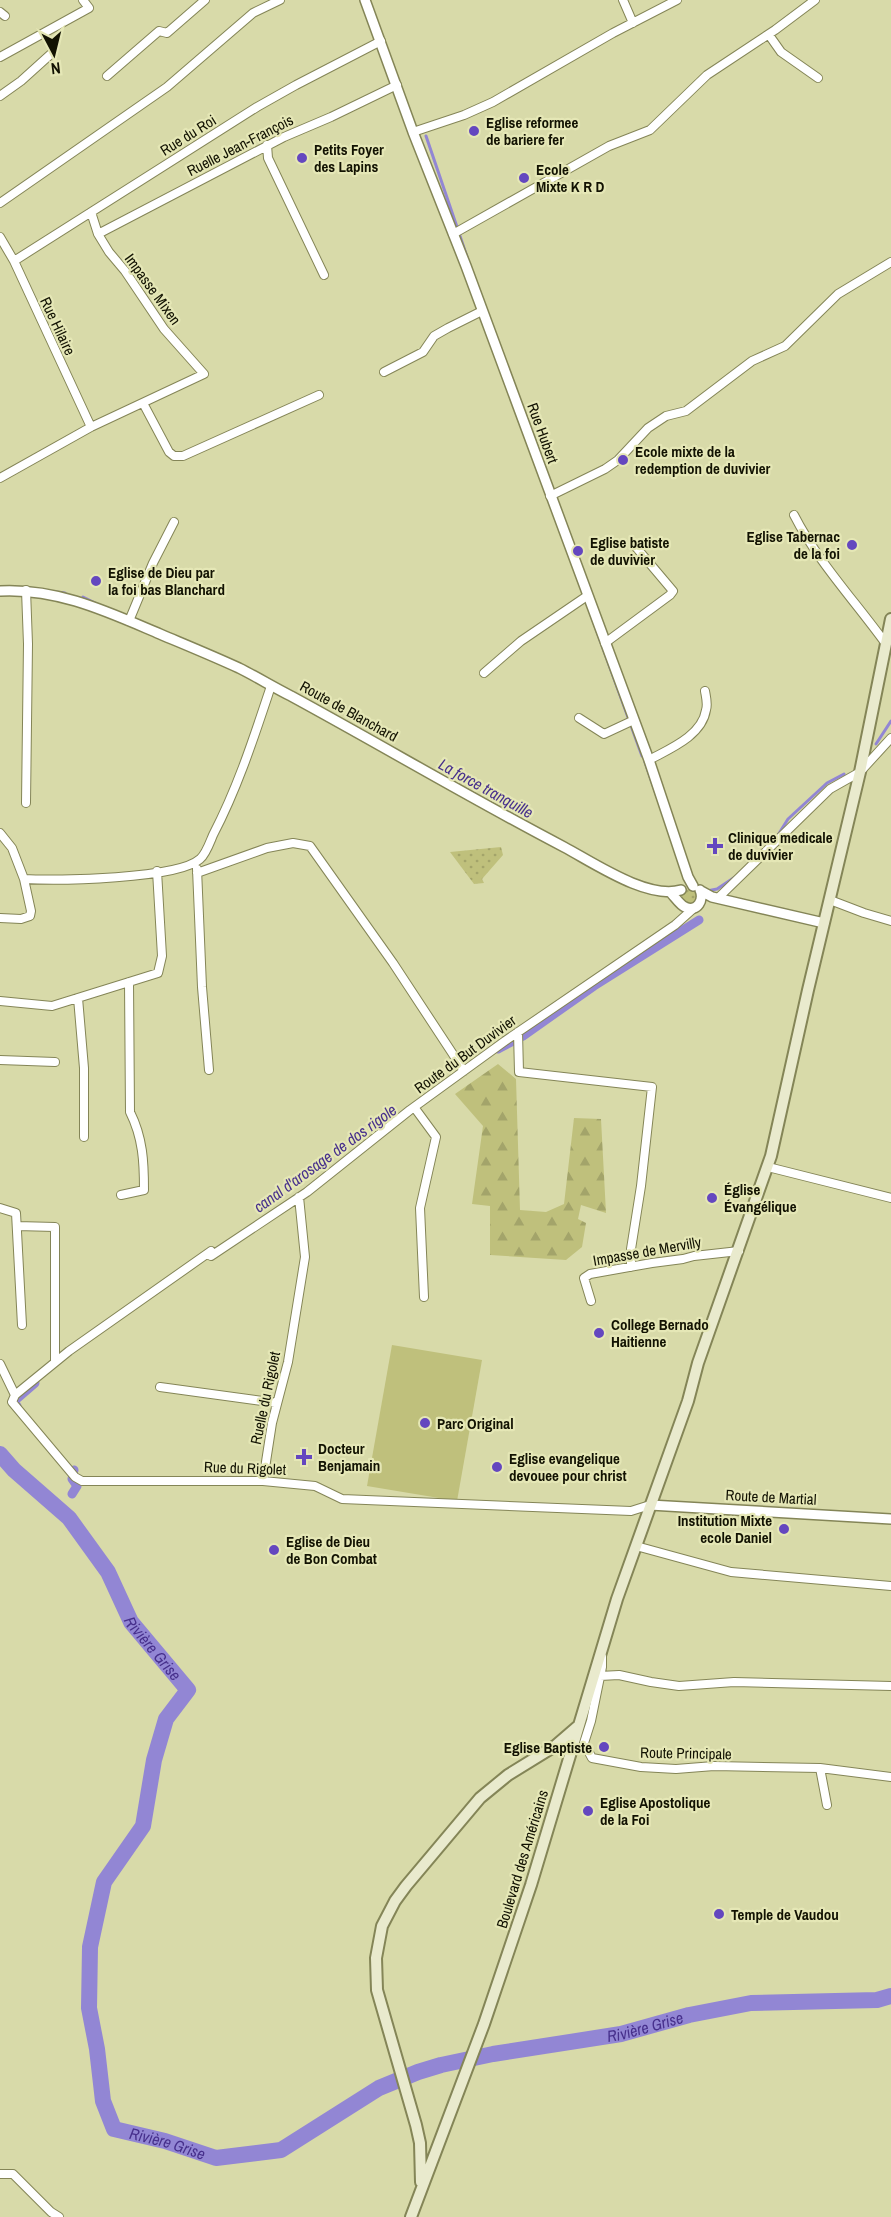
<svg xmlns="http://www.w3.org/2000/svg" width="891" height="2217" viewBox="0 0 891 2217" font-family="'Archivo Narrow',sans-serif">
  <style>
    .grass { fill: url(#grass-dots) }
    .forest { fill: url(#forest-firs) }
    .pitch { fill: #bfc07c }
    .lines { fill: none; stroke-linecap: round; stroke-linejoin: round }
    .stream { stroke: #9286d4; stroke-width: 3 }
    .canal { stroke: #9286d4; stroke-width: 9 }
    .river { stroke: #9286d4; stroke-width: 16 }
    .minor-casing { stroke: #848557; stroke-width: 10 }
    .tertiary-casing { stroke: #848557; stroke-width: 12 }
    .secondary-casing { stroke: #848557; stroke-width: 14 }
    .minor { stroke: #fff; stroke-width: 8 }
    .tertiary { stroke: #fff; stroke-width: 9 }
    .secondary { stroke: #e9eacd; stroke-width: 10 }
    .poi-dot { fill: #6447bf; stroke: #e5e7b6; stroke-width: 2 }
    .labels { text-anchor: middle; dominant-baseline: central; stroke-width: 4.5; stroke-linejoin: round; paint-order: stroke }
    .poi-label { font-size: 15px; font-weight: bold; fill: #121202; stroke: #e5e7b6; text-anchor: start }
    .street-label { font-size: 15px; fill: #121202; stroke: #e5e7b6 }
    .water-label { font-size: 16px; font-style: italic; fill: #47308c; stroke: #e5e7b6 }
  </style>
  <defs>
    <pattern id="grass-dots" width="8" height="8" patternUnits="userSpaceOnUse" patternTransform="scale(1.5)"><rect width="8" height="8" fill="#bfc07c"/><path d="M2 2h.1M6 6h.1" fill="none" stroke="#a3a46a" stroke-width="1.8" stroke-linecap="round"/></pattern>
    <pattern id="forest-firs" width="22" height="20" patternUnits="userSpaceOnUse" patternTransform="scale(1.5)"><rect width="22" height="20" fill="#bfc07c"/><path d="M5 1l3.5 6h-7zM16 11l3.5 6h-7z" fill="#a3a46a"/></pattern>
  </defs>
  <rect width="100%" height="100%" fill="#d8daa9"/>
  <path class="grass" d="M 501,847 L 503,855 L 482,879 L 484,883 L 474,884 L 450,852 Z
    M682 897a8 8 0 1 1 16 0a8 8 0 1 1-16 0Z"/>
  <path class="forest" d="M 498,1064 L 516,1079 L 520,1210 L 546,1212 L 564,1204 L 574,1118 L 601,1119 L 606,1213 L 581,1205 L 578,1219 L 586,1223 L 582,1247 L 566,1260 L 490,1255 L 490,1206 L 472,1204 L 483,1126 L 455,1094 Z"/>
  <path class="pitch" d="M 392,1345 L 482,1360 L 457,1501 L 367,1486 Z"/>
  <g class="lines">
    <path class="stream" d="M 426,136 L 457,227
      M 460,236 L 467,257
      M 55,592 L 65,593
      M 83,597 L 97,604
      M 591,615 L 642,756
      M 876,744 L 891,721
      M 645,762 L 657,797
      M 778,835 L 788,819 L 827,783 L 844,774
      M 707,891 L 717,889 L 735,877"/>
    <path class="canal" d="M 498,1049 L 523,1036 L 594,986 L 699,920
      M 17,1406 L 13,1402 L 35,1383
      M 72,1494 L 77,1486 L 72,1479 L 74,1470"/>
    <path class="river" id="s1" d="M 0,1454 L 14,1470 L 69,1518 L 108,1572 L 131,1622 L 188,1690 L 166,1719 L 154,1760 L 143,1826 L 104,1882 L 90,1947 L 89,2008 L 97,2049 L 103,2101 L 114,2129 L 165,2141 L 216,2158 L 281,2150 L 379,2088 L 418,2072 L 441,2065 L 493,2054 L 621,2034 L 689,2015 L 751,2003 L 877,2000 L 891,1996"/>
    <g class="minor-casing">
      <path id="minor" d="M 623,0 L 633,23
        M 0,12 L 5,16
        M 769,35 L 781,52 L 818,78
        M 0,57 L 89,8 L 83,0
        M 107,76 L 159,31 L 167,33 L 205,0
        M 0,96 L 21,81 L 52,53
        M 413,132 L 464,115 L 493,102 L 613,33 L 677,0
        M 267,145 L 268,158 L 324,275
        M 0,203 L 167,87 L 253,13 L 280,0
        M 98,234 L 284,137 L 331,117 L 397,85
        M 453,234 L 609,146 L 650,130 L 707,75 L 775,30 L 815,0
        M 0,237 L 14,261 L 91,427
        M 14,261 L 257,107 L 296,85 L 381,41
        M 384,372 L 423,352 L 434,336 L 448,328 L 482,311
        M 143,403 L 169,452 L 174,456 L 183,456 L 319,395
        M 0,478 L 91,427 L 204,374 L 164,329 L 125,271 L 109,252 L 98,234 L 91,212
        M 550,496 L 605,469 L 618,460 L 648,428 L 666,416 L 686,411 L 752,361 L 785,346 L 838,294 L 891,262
        M 794,515 C 818,562 855,601 886,644
        M 26,590 L 28,644 L 26,803
        M 129,621 L 153,563 L 174,522
        M 605,643 L 670,595 L 673,591 L 635,546
        M 484,673 L 521,641 L 587,596
        M 579,718 L 604,734 L 634,720
        M 649,760 C 669,749 702,736 706,710 C 708,704 706,697 705,691
        M 0,833 L 12,848 L 24,879 C 57,881 178,879 200,859 C 206,854 210,842 213,835 C 238,787 254,737 271,686
        M 197,869 L 202,987 L 209,1070
        M 197,873 L 267,848 L 293,843 L 310,846 L 393,963 L 464,1071
        M 718,898 L 830,789 L 860,772 L 891,738
        M 830,900 L 864,913 L 891,921
        M 0,918 L 21,919 L 30,916 L 31,911 L 24,879
        M 78,998 L 84,1068 L 84,1137
        M 0,1001 L 52,1006 L 158,973 L 162,956 L 157,871
        M 518,1032 L 519,1072 L 652,1087 L 641,1186 L 631,1249 L 631,1267
        M 0,1060 L 55,1062
        M 414,1107 L 436,1137 L 420,1208 L 424,1297
        M 768,1167 L 891,1198
        M 121,1195 L 144,1190 C 144,1162 143,1138 130,1112 L 129,982
        M 0,1208 L 16,1213 L 22,1325
        M 17,1226 L 55,1227 L 55,1362
        M 591,1301 L 584,1278 L 590,1274 L 652,1263 L 683,1259 L 694,1256 L 739,1251
        M 0,1364 L 15,1395
        M 160,1387 L 277,1403
        M 263,1481 L 272,1423 L 288,1362 L 305,1257 L 299,1197
        M 650,1505 L 631,1511 L 342,1499 L 315,1486 L 263,1481 L 82,1481 L 75,1477 L 12,1402 L 15,1395 L 69,1351 L 211,1251 L 211,1256 L 307,1192 L 410,1110 L 505,1041 L 675,925 L 694,908
        M 636,1546 L 731,1572 L 891,1586
        M 602,1657 L 602,1667 L 591,1721 L 584,1743 L 592,1758 L 641,1767 L 676,1769 L 714,1766 L 820,1768 L 891,1777
        M 600,1676 L 619,1675 L 651,1682 L 679,1686 L 734,1682 L 891,1686
        M 820,1768 L 827,1805
        M 0,2174 L 13,2174 L 51,2212 L 59,2217"/>
    </g>
    <g class="tertiary-casing">
      <path id="tertiary" d="M 365,0 L 413,132 L 466,266 L 649,760 L 688,877 L 693,886
        M 0,591 C 58,588 108,612 160,634 C 186,645 213,656 239,668 C 257,677 273,687 291,696 C 383,746 472,799 564,847 C 594,863 648,900 681,890
        M 701,891 L 712,897 L 824,923
        M 671,893 C 675,897 680,905 685,907 C 698,913 704,899 700,890
        M 650,1505 L 891,1519"/>
    </g>
    <g class="secondary-casing">
      <path id="secondary" d="M 421,2182 L 420,2143 L 416,2125 L 377,1990 L 376,1958 L 382,1926 L 395,1901 L 406,1886 L 480,1798 L 508,1775 L 555,1746 L 577,1727
        M 411,2217 L 484,2024 L 531,1885 L 617,1599 L 688,1401 L 698,1363 L 771,1156 L 808,990 L 860,772 L 891,619"/>
    </g>
    <use href="#minor" class="minor"/>
    <use href="#tertiary" class="tertiary"/>
    <use href="#secondary" class="secondary"/>
  </g>
  <g class="poi-dot">
    <circle cx="474" cy="131" r="6"/>
    <circle cx="302" cy="158" r="6"/>
    <circle cx="524" cy="178" r="6"/>
    <circle cx="623" cy="460" r="6"/>
    <circle cx="852" cy="545" r="6"/>
    <circle cx="578" cy="551" r="6"/>
    <circle cx="96" cy="581" r="6"/>
    <path d="M712 837h6v6h6v6h-6v6h-6v-6h-6v-6h6z"/>
    <circle cx="712" cy="1198" r="6"/>
    <circle cx="599" cy="1333" r="6"/>
    <circle cx="425" cy="1423" r="6"/>
    <path d="M301 1448h6v6h6v6h-6v6h-6v-6h-6v-6h6z"/>
    <circle cx="497" cy="1467" r="6"/>
    <circle cx="784" cy="1529" r="6"/>
    <circle cx="274" cy="1550" r="6"/>
    <circle cx="604" cy="1747" r="6"/>
    <circle cx="588" cy="1811" r="6"/>
    <circle cx="719" cy="1914" r="6"/>
  </g>
  <g class="labels">
    <g class="poi-label">
      <text x="486" y="122">Eglise reformee<tspan x="486" dy="17">de bariere fer</tspan></text>
      <text x="314" y="149">Petits Foyer<tspan x="314" dy="17">des Lapins</tspan></text>
      <text x="536" y="169">Ecole<tspan x="536" dy="17">Mixte K R D</tspan></text>
      <text x="635" y="451">Ecole mixte de la<tspan x="635" dy="17">redemption de duvivier</tspan></text>
      <text x="840" y="536" text-anchor="end">Eglise Tabernac<tspan x="840" dy="17">de la foi</tspan></text>
      <text x="590" y="542">Eglise batiste<tspan x="590" dy="17">de duvivier</tspan></text>
      <text x="108" y="572">Eglise de Dieu par<tspan x="108" dy="17">la foi bas Blanchard</tspan></text>
      <text x="728" y="837">Clinique medicale<tspan x="728" dy="17">de duvivier</tspan></text>
      <text x="724" y="1189">Église<tspan x="724" dy="17">Évangélique</tspan></text>
      <text x="611" y="1324">College Bernado<tspan x="611" dy="17">Haitienne</tspan></text>
      <text x="437" y="1423">Parc Original</text>
      <text x="318" y="1448">Docteur<tspan x="318" dy="17">Benjamain</tspan></text>
      <text x="509" y="1458">Eglise evangelique<tspan x="509" dy="17">devouee pour christ</tspan></text>
      <text x="772" y="1520" text-anchor="end">Institution Mixte<tspan x="772" dy="17">ecole Daniel</tspan></text>
      <text x="286" y="1541">Eglise de Dieu<tspan x="286" dy="17">de Bon Combat</tspan></text>
      <text x="592" y="1747" text-anchor="end">Eglise Baptiste</text>
      <text x="600" y="1802">Eglise Apostolique<tspan x="600" dy="17">de la Foi</tspan></text>
      <text x="731" y="1914">Temple de Vaudou</text>
    </g>
    <g class="street-label">
      <text transform="translate(188 135) rotate(-32)">Rue du Roi</text>
      <text transform="translate(240 145) rotate(-27)">Ruelle Jean-François</text>
      <text transform="translate(153 289) rotate(54)">Impasse Mixen</text>
      <text transform="translate(58 326) rotate(65)">Rue Hilaire</text>
      <text transform="translate(543 433) rotate(70)">Rue Hubert</text>
      <text transform="translate(349 711) rotate(29)">Route de Blanchard</text>
      <text transform="translate(465 1054) rotate(-36)">Route du But Duvivier</text>
      <text transform="translate(647 1251) rotate(-10)">Impasse de Mervilly</text>
      <text transform="translate(265 1398) rotate(-78)">Ruelle du Rigolet</text>
      <text transform="translate(245 1468) rotate(2)">Rue du Rigolet</text>
      <text transform="translate(771 1497) rotate(3)">Route de Martial</text>
      <text transform="translate(686 1753) rotate(1)">Route Principale</text>
      <text transform="translate(522 1859) rotate(-73)">Boulevard des Américains</text>
    </g>
    <g class="water-label">
      <text transform="translate(486 788) rotate(29)">La force tranquille</text>
      <text transform="translate(325 1158) rotate(-36)">canal d'arosage de dos rigole</text>
      <text stroke="none"><textPath href="#s1" startOffset="250">Rivière Grise</textPath></text>
      <text stroke="none"><textPath href="#s1" startOffset="1332">Rivière Grise</textPath></text>
      <text stroke="none"><textPath href="#s1" startOffset="826">Rivière Grise</textPath></text>
    </g>
  </g>
  <g transform="translate(54 54) rotate(173)" stroke="#e5e7b6" stroke-width="4.5" paint-order="stroke">
  <path d="M0-4.5L10 22L0 15L-10 22Z" fill="#121202"/>
  <text y="-9" font-size="16" font-weight="bold" text-anchor="middle" fill="#121202">N</text>
  </g>
</svg>
